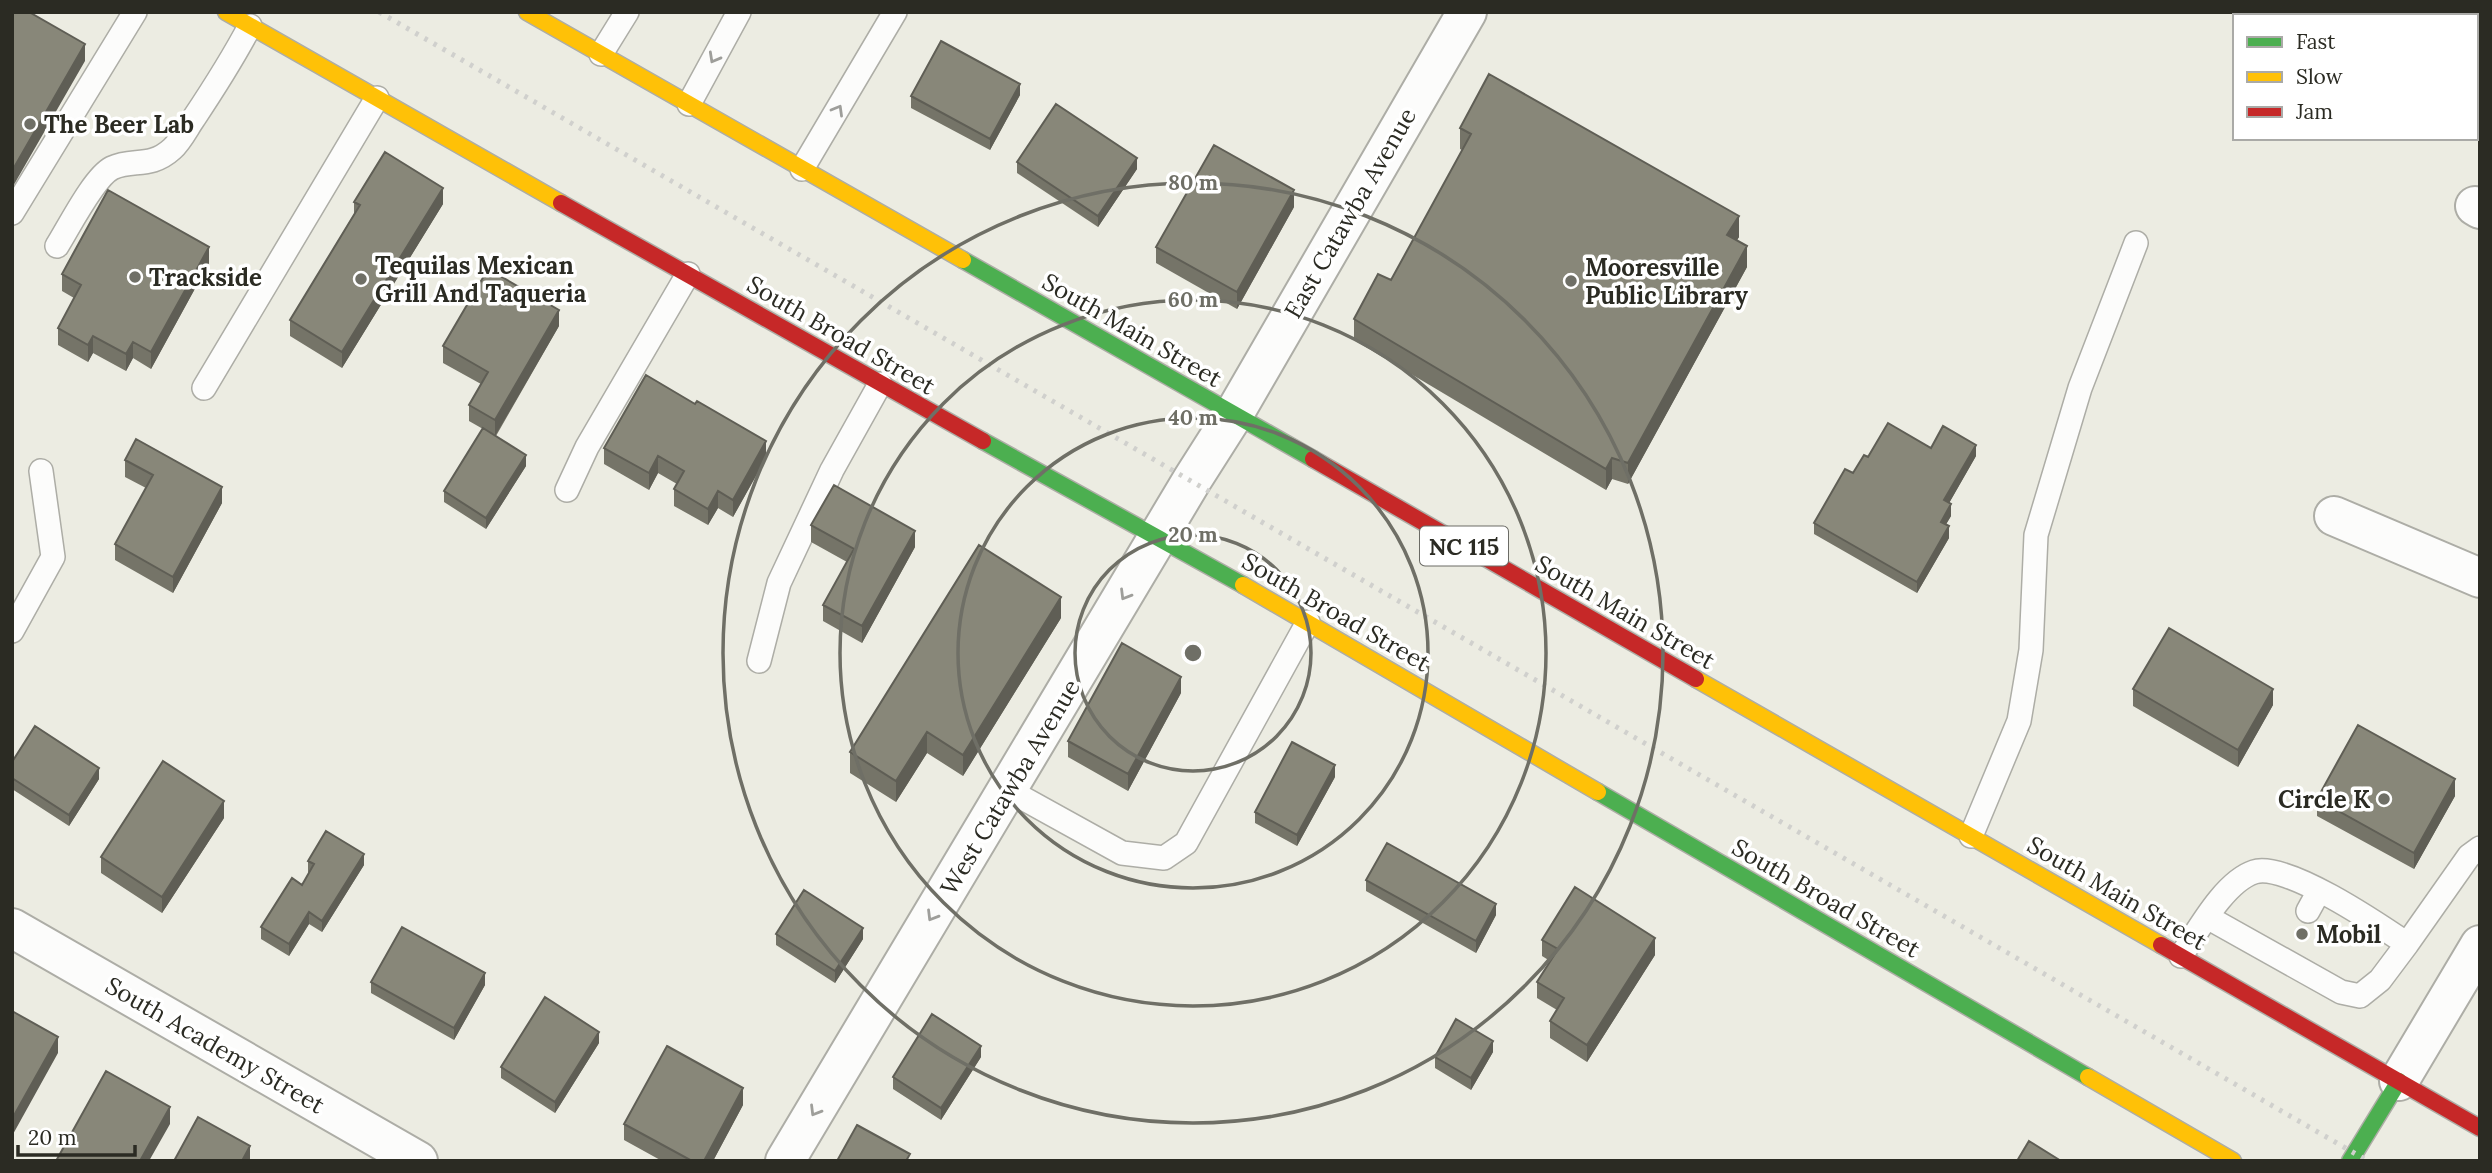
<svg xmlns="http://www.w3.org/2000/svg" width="2492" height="1173" viewBox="0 0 2492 1173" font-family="Lora,serif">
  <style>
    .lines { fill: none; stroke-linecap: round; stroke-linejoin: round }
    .lane-casing { stroke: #adada6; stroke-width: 26 }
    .street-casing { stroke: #adada6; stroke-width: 42 }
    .fast-casing { stroke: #adada6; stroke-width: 19 }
    .slow-casing { stroke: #adada6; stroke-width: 19 }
    .jam-casing { stroke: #adada6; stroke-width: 19 }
    .lane { stroke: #fcfcfb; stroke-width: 23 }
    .street { stroke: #fcfcfb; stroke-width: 38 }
    .fast { stroke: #4caf50; stroke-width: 16 }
    .slow { stroke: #ffc107; stroke-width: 16 }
    .jam { stroke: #c62828; stroke-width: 16 }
    .rail { stroke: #d0d0cd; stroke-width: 5; stroke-dasharray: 3.5 7; stroke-linecap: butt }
    .wall { fill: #757468 }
    .shaded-wall { fill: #5f5e55 }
    .building { fill: #888779; stroke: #5f5e55; stroke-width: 2 }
    .oneway { stroke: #9e9e9a }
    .ring { fill: none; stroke: #6f6f66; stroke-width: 3.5 }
    .poi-dot { fill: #6f6f66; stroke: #fff; stroke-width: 2.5 }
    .labels { text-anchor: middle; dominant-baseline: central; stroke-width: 7; stroke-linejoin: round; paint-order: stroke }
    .shield { fill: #fff; stroke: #6b6b65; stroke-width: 2 }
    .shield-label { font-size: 23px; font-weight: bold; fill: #2b2b23 }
    .poi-label { font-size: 24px; font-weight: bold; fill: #2b2b23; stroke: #fff; text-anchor: start }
    .street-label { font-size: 24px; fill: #2b2b23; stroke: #fff }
    .centre { fill: #6f6f66; stroke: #fff; stroke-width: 3.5 }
    .ring-label { font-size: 21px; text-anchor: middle; font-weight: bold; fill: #6f6f66; stroke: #fff; stroke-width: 7; stroke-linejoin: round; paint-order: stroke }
  </style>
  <rect width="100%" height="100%" fill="#ecece2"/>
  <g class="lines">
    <g class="lane-casing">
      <path id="lane" d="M 601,54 L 627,12
        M 689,104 L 739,12
        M 802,169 L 895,12
        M 12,213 L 135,12
        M 57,246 C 69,227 94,177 112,168 C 133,158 150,169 172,149 C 181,141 187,128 194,118 C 214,88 233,58 250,26
        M 204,388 L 377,98
        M 567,490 L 587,447 L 688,274
        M 12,631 L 53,557 L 41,471
        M 759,661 L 779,583 L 832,470 L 880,384
        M 1008,790 L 1122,853 L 1164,858 L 1186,843 L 1308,622
        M 1971,836 L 2019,721 L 2031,650 L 2036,535 L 2080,388 L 2136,243
        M 2308,911 L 2319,891
        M 2207,917 L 2341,992 L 2360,996 L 2380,980 L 2407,944
        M 2181,956 C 2198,931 2224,882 2254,872 C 2285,861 2379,925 2407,944 L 2469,856 L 2480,848"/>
    </g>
    <g class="street-casing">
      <path id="street" d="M 2475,206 L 2480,209
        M 2334,516 L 2480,578
        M 12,928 L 418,1161
        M 2399,1081 L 2480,945
        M 785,1161 L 1192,480 L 1234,414 L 1467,12"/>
    </g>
    <g class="fast-casing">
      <path id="fast" d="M 963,260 L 1313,459
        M 983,441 L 1243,585
        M 1598,792 L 2088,1077
        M 2350,1161 L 2399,1081"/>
    </g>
    <g class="slow-casing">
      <path id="slow" d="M 226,12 L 561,203
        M 527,12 L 963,260
        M 1243,585 L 1598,792
        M 1696,679 L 2161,945
        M 2088,1077 L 2233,1161"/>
    </g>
    <g class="jam-casing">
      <path id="jam" d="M 561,203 L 983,441
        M 1313,459 L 1696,679
        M 2161,945 L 2480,1128"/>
    </g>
    <use href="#lane" class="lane"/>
    <use href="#street" class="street"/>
    <use href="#fast" class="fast"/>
    <use href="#slow" class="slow"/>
    <use href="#jam" class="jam"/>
    <path class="rail" d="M 379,12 L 2368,1161"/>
  </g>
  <path class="wall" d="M 1020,95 L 990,150 L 911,108 L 911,96 Z
    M 1460,128 L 1739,237 L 1737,240 L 1747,267 L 1628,484 L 1612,479 L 1606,490 L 1354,340 L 1354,319 L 1391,280 L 1462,150 L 1460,149 Z
    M 1017,162 L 1137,169 L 1098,227 L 1017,173 Z
    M 354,202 L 443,204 L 342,368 L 290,336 L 290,320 L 354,214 Z
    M 1294,207 L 1237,309 L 1156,263 L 1156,247 Z
    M 209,263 L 151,369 L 133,358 L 126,371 L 93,353 L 88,362 L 58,345 L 58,328 L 74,298 L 62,291 L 62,274 Z
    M 559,326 L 496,436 L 526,466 L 486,529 L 444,502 L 444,491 L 483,429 L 469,421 L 469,405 L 481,384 L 443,363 L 443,346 Z
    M 604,448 L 766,458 L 733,517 L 718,508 L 708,525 L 674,506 L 674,489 L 677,484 L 658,473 L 649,490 L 604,464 Z
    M 1931,448 L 1976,456 L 1949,503 L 1951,516 L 1946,524 L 1949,538 L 1917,593 L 1814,534 L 1814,523 L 1868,457 Z
    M 125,460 L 222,503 L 173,593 L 115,560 L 115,544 L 146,488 L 125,477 Z
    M 811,525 L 915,547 L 862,643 L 823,621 L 823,605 L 847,562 L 811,542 Z
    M 1061,618 L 963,776 L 927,753 L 896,802 L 850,773 L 850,752 Z
    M 2133,689 L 2273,705 L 2238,767 L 2133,706 Z
    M 1181,693 L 1128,791 L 1068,757 L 1068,741 Z
    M 12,762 L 99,779 L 69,826 L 12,789 Z
    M 1335,777 L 1297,846 L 1255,823 L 1255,812 Z
    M 2455,796 L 2414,869 L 2317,816 L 2317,799 Z
    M 224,818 L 162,913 L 101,873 L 101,857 Z
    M 308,861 L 364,865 L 322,932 L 309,924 L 289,956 L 261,939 L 261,927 L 302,885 L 309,873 L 308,872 Z
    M 1366,880 L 1496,915 L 1476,953 L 1366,891 Z
    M 776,934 L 863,939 L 835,983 L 776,945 Z
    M 1542,940 L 1655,955 L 1587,1062 L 1550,1038 L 1550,1021 L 1557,1010 L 1537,998 L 1537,982 L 1550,961 L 1542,956 Z
    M 371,982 L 485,985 L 454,1040 L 371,993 Z
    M 599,1043 L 555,1113 L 501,1078 L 501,1067 Z
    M 1493,1052 L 1471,1090 L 1435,1068 L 1435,1057 Z
    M 981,1057 L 941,1120 L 893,1089 L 893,1077 Z
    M 743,1105 L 713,1161 L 662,1161 L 624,1140 L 624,1124 Z"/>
  <path class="shaded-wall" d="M 85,44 L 85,61 L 12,188 L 12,171 Z
    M 1020,84 L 1020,95 L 990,150 L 990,139 Z
    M 1137,158 L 1137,169 L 1098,227 L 1098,216 Z
    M 443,188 L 443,204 L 342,368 L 342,352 Z
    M 1294,190 L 1294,207 L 1237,309 L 1237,292 Z
    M 1739,216 L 1739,237 L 1727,256 L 1727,235 Z
    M 1747,246 L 1747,267 L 1628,484 L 1628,463 Z
    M 209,247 L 209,263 L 151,369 L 151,352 Z
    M 559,310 L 559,326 L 495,436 L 495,420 Z
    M 93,336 L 93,353 L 88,362 L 88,345 Z
    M 133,342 L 133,358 L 126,371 L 126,354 Z
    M 766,441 L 766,458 L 733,517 L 733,500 Z
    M 1976,445 L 1976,456 L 1944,512 L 1944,500 Z
    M 526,455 L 526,466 L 486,529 L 486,518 Z
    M 658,456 L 658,473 L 649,490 L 649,473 Z
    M 1612,458 L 1612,479 L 1606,490 L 1606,469 Z
    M 222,487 L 222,503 L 173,593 L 173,577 Z
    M 718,491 L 718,508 L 708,525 L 708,509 Z
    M 1951,504 L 1951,516 L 1941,533 L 1941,522 Z
    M 1949,526 L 1949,538 L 1917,593 L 1917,582 Z
    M 915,531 L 915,547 L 862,643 L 862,626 Z
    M 1061,597 L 1061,618 L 963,776 L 963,755 Z
    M 1181,677 L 1181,693 L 1128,791 L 1128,774 Z
    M 2273,689 L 2273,705 L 2238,767 L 2238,750 Z
    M 927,732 L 927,753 L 896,802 L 896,781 Z
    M 1335,765 L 1335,777 L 1297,846 L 1297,835 Z
    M 99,768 L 99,779 L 69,826 L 69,815 Z
    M 2455,779 L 2455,796 L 2414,869 L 2414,853 Z
    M 224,801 L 224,818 L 162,913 L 162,897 Z
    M 364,854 L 364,865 L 322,932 L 322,921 Z
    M 1496,904 L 1496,915 L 1476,953 L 1476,941 Z
    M 309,912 L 309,924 L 289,956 L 289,944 Z
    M 863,928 L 863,939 L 835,983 L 835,971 Z
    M 1655,938 L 1655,955 L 1587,1062 L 1587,1045 Z
    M 485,973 L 485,985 L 454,1040 L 454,1028 Z
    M 599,1032 L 599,1043 L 555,1113 L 555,1102 Z
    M 58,1037 L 58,1053 L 12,1136 L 12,1119 Z
    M 1493,1041 L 1493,1052 L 1471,1090 L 1471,1078 Z
    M 981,1046 L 981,1057 L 941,1120 L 941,1108 Z
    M 743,1088 L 743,1105 L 713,1161 L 704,1161 Z
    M 170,1107 L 170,1124 L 149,1161 L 140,1161 Z
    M 250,1146 L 250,1161 L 242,1161 Z"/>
  <path class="building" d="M 12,12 L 29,12 L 85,44 L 12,171 Z
    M 941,41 L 1020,84 L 990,139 L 911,96 Z
    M 1489,74 L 1739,216 L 1727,235 L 1747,246 L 1628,463 L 1612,458 L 1606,469 L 1354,319 L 1378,274 L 1391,280 L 1471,134 L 1460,128 Z
    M 1056,104 L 1137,158 L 1098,216 L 1017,162 Z
    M 1214,145 L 1294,190 L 1237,292 L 1156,247 Z
    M 385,152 L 443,188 L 342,352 L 290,320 L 360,205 L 354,202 Z
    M 108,190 L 209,247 L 151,352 L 133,342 L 126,354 L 93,336 L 88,345 L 58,328 L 81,285 L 62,274 Z
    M 488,269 L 559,310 L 495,420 L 469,405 L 488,372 L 443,346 Z
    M 646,375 L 695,404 L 697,401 L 766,441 L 733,500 L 718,491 L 708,509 L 674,489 L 684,471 L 658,456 L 649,473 L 604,448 Z
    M 1888,423 L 1931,448 L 1943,426 L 1976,445 L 1944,500 L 1951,504 L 1941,522 L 1949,526 L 1917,582 L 1814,523 L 1845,469 L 1853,473 L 1864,455 L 1868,457 Z
    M 483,428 L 526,455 L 486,518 L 444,491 Z
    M 136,439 L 222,487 L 173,577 L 115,544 L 153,475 L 125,460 Z
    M 834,485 L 915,531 L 862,626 L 823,605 L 854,549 L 811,525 Z
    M 979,545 L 1061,597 L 963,755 L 927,732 L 896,781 L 850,752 Z
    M 2169,628 L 2273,689 L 2238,750 L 2133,689 Z
    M 1122,643 L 1181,677 L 1128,774 L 1068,741 Z
    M 2358,725 L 2455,779 L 2414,853 L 2317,799 Z
    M 35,726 L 99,768 L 69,815 L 12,778 L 12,762 Z
    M 1292,742 L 1335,765 L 1297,835 L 1255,812 Z
    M 163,761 L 224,801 L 162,897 L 101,857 Z
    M 326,831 L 364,854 L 322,921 L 309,912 L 289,944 L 261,927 L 292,878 L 302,885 L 314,864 L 308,861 Z
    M 1387,843 L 1496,904 L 1476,941 L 1366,880 Z
    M 1575,887 L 1655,938 L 1587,1045 L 1550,1021 L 1564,998 L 1537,982 L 1558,949 L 1542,940 Z
    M 804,890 L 863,928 L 835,971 L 776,934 Z
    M 402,927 L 485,973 L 454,1028 L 371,982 Z
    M 545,997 L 599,1032 L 555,1102 L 501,1067 Z
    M 12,1011 L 58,1037 L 12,1119 Z
    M 932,1014 L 981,1046 L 941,1108 L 893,1077 Z
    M 1456,1019 L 1493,1041 L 1471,1078 L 1435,1057 Z
    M 667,1046 L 743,1088 L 704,1161 L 692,1161 L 624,1124 Z
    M 106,1071 L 170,1107 L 140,1161 L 56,1161 Z
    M 198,1117 L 250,1146 L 242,1161 L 174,1161 Z
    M 857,1125 L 910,1154 L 906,1161 L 837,1161 Z
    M 2029,1141 L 2061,1161 L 2017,1161 Z"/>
  <defs><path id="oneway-chevron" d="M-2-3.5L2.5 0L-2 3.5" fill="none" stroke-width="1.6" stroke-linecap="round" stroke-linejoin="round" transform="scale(1.75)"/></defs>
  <g class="oneway">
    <use href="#oneway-chevron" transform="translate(714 58) rotate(119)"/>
    <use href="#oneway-chevron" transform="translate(838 110) rotate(-60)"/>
    <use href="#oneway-chevron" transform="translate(1125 595) rotate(121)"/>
    <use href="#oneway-chevron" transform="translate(932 916) rotate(121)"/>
    <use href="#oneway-chevron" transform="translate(815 1111) rotate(121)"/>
  </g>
  <g class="ring">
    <circle cx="1193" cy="653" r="118"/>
    <circle cx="1193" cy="653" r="235"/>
    <circle cx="1193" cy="653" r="353"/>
    <circle cx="1193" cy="653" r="470"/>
  </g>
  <g class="poi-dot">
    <circle cx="30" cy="124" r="7"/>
    <circle cx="135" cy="277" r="7"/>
    <circle cx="361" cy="279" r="7"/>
    <circle cx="1571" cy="281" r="7"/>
    <circle cx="2384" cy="799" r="7"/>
    <circle cx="2302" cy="934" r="7"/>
  </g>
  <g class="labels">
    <rect class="shield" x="1420" y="526.5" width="88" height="39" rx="5"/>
    <g class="shield-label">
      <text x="1464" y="546">NC 115</text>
    </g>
    <g class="poi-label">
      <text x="44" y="124">The Beer Lab</text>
      <text x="375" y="265">Tequilas Mexican<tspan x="375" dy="28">Grill And Taqueria</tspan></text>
      <text x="1585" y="267">Mooresville<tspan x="1585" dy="28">Public Library</tspan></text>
      <text x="149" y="277">Trackside</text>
      <text x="2370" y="799" text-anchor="end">Circle K</text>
      <text x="2316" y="934">Mobil</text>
    </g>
    <g class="street-label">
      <text transform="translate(1350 213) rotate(-60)">East Catawba Avenue</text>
      <text transform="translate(1132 330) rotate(30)">South Main Street</text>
      <text transform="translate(841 335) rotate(30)">South Broad Street</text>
      <text transform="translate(1336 612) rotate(30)">South Broad Street</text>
      <text transform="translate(1625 612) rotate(30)">South Main Street</text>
      <text transform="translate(1010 787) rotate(-59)">West Catawba Avenue</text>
      <text transform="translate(2117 893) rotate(30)">South Main Street</text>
      <text transform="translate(1826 898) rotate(30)">South Broad Street</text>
      <text transform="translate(215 1045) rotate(30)">South Academy Street</text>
    </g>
  </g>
  <circle cx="1193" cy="653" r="10" class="centre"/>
  <g class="ring-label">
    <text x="1193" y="190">80 m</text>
    <text x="1193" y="307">60 m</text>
    <text x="1193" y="425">40 m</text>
    <text x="1193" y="542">20 m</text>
  </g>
  <rect width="2492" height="1173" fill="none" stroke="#2b2b23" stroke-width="28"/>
  <rect x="2233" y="14" width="245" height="126" fill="#ffffff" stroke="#aaaaa7" stroke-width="2"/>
  <rect x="2247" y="37" width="35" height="10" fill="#4caf50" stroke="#aaaaa7" stroke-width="2"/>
  <text x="2296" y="49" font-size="21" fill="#2b2b23">Fast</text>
  <rect x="2247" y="72" width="35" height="10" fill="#ffc107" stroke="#aaaaa7" stroke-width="2"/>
  <text x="2296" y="84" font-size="21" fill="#2b2b23">Slow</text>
  <rect x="2247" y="107" width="35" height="10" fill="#c62828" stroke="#aaaaa7" stroke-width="2"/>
  <text x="2296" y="119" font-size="21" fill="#2b2b23">Jam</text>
  <path d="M18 1145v10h117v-10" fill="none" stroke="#2b2b23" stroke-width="3.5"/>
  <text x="28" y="1145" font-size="21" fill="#2b2b23" stroke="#ffffff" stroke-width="5" paint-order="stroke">20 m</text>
</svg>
